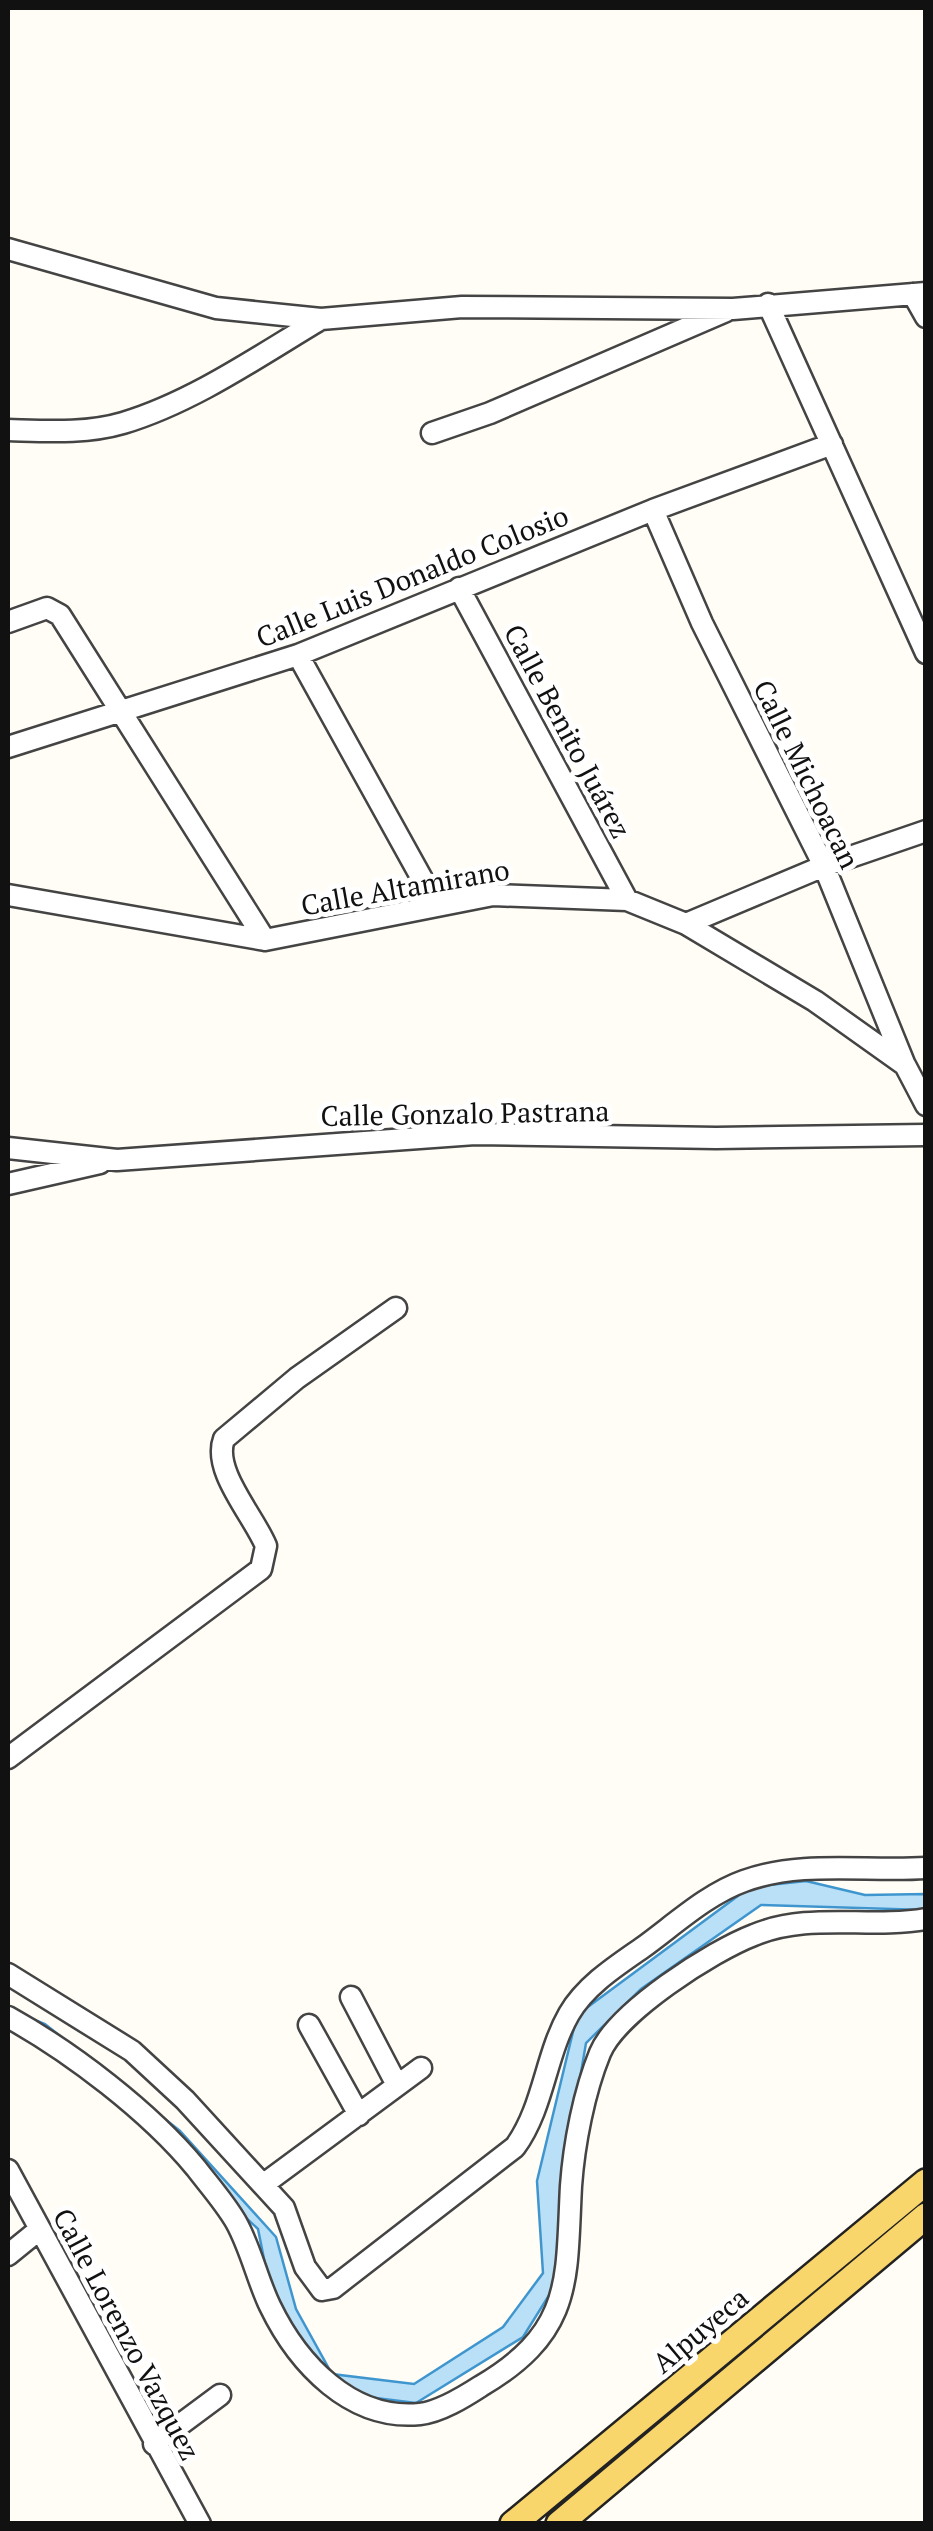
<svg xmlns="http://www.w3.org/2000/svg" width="933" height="2531" viewBox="0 0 933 2531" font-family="'PT Serif',serif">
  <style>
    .water { fill: #b9e0f7; stroke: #3f96cf; stroke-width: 2.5 }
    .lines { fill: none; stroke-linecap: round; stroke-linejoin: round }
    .minor-casing { stroke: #444; stroke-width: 25 }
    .major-casing { stroke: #222; stroke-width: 30 }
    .minor { stroke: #fff; stroke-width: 20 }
    .major { stroke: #f9d66b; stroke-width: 25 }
    .labels { text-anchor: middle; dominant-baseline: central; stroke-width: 10; stroke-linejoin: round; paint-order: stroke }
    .street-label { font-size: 28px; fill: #111; stroke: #fff }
  </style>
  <rect width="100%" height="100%" fill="#fffdf5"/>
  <path class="water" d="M 806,1881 L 865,1895 L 925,1894 L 925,1910 L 761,1905 L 641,1989 L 586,2043 L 563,2178 L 561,2276 L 523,2337 L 416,2403 L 328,2392 L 275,2314 L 258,2229 L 155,2133 L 8,2009 L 45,2024 L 180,2131 L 276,2237 L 296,2309 L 332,2374 L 414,2384 L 503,2327 L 543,2273 L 537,2181 L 577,2015 L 750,1887 Z"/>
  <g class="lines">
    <g class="minor-casing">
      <path id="minor" d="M 8,249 L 216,308 L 321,319 L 462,307 L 733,309 L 926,293
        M 913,294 L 926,317
        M 768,304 L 926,653
        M 8,430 C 45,431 86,434 123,423 C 193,402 259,356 321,319
        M 432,433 L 490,413 L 726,311
        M 653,510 L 702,623 L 824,866 L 904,1063
        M 459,588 L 627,900
        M 8,622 L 47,608 L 60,615 L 265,940
        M 298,655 L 436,904
        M 8,747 L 298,655 L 653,510 L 832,444
        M 8,895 L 265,940 L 493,895 L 627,900 L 686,924 L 815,1001 L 905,1065 L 926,1105
        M 686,924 L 824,866 L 926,831
        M 8,1148 L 117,1160 L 475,1134 L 716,1138 L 926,1135
        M 8,1184 L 100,1163
        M 8,1758 L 261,1569 L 266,1546 C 254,1516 212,1471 224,1439 L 297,1378 L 396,1308
        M 8,1974 L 132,2051 L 185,2100 L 284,2208 L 305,2267 L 322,2290 L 333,2288 L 515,2147 C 544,2107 545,2056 569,2014 C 585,1986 616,1966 642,1948 C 674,1925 707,1894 744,1881 C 801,1860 866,1872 926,1868
        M 351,1997 L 397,2085
        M 8,2017 C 71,2052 149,2111 196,2168 C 209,2185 225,2203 236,2222 C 251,2249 257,2279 270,2306 C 298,2364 351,2421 420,2414 C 440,2412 464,2397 481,2386 C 574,2331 566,2280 571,2186 C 574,2144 584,2092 600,2053 C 617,2012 712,1951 754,1935 C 809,1912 868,1929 926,1919
        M 309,2025 L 359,2115
        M 8,2170 L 200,2524
        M 264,2184 L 421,2068
        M 8,2255 L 40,2229
        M 154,2444 L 220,2395"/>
    </g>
    <g class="major-casing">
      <path id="major" d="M 513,2524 L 926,2182
        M 559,2524 L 926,2216"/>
    </g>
    <use href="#minor" class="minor"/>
    <use href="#major" class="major"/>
  </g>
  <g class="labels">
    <g class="street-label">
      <text transform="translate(412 576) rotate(-22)">Calle Luis Donaldo Colosio</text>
      <text transform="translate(568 731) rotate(62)">Calle Benito Juárez</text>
      <text transform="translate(807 774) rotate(64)">Calle Michoacan</text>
      <text transform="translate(405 887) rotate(-10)">Calle Altamirano</text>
      <text transform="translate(465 1113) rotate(-1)">Calle Gonzalo Pastrana</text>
      <text transform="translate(700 2330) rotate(-40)">Alpuyeca</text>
      <text transform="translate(127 2334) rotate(62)">Calle Lorenzo Vazquez</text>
    </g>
  </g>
  <rect width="933" height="2531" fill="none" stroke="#111111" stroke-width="20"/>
</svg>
